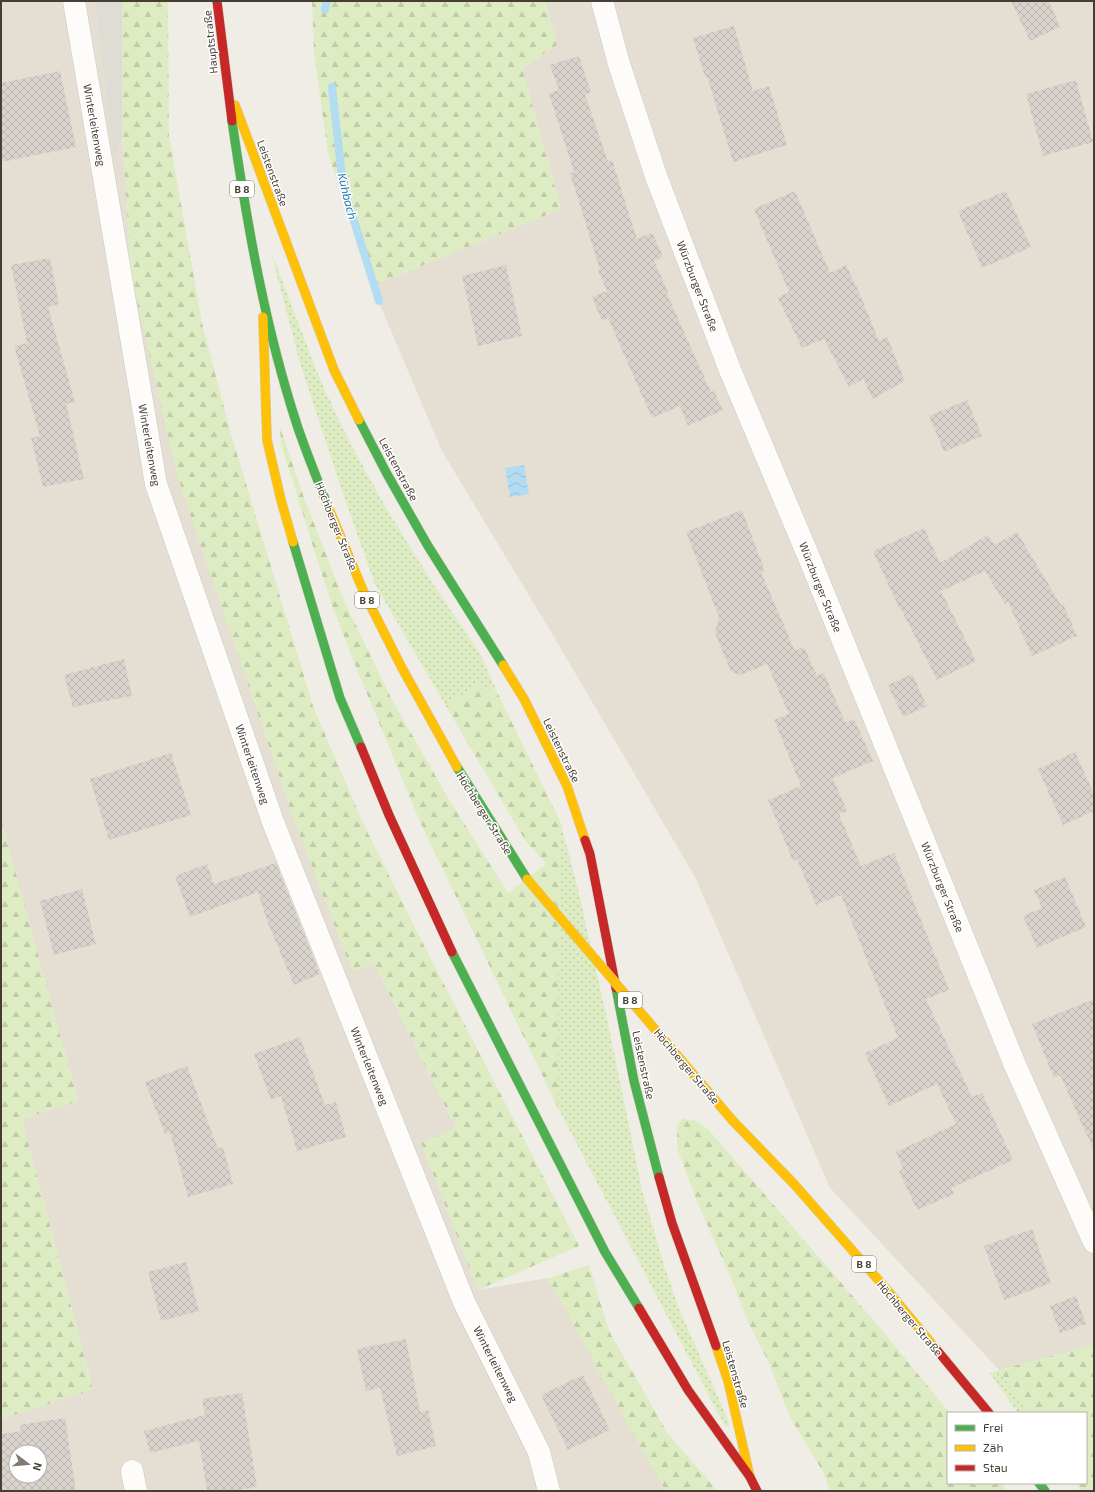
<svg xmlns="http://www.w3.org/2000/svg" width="1095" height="1492" viewBox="0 0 1095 1492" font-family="'Exo 2',sans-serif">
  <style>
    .residential { fill: #e5dfd3; fill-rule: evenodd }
    .grass { fill: url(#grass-dots) }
    .forest { fill: url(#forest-firs) }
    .parking { fill: #dfdcd6 }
    .water { fill: url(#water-waves) }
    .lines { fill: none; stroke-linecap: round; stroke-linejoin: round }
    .stream { stroke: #b2dcf2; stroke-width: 8 }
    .building { fill: url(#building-cross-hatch); fill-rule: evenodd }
    .street-casing { stroke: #ccc9c3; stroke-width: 23 }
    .fast-casing { stroke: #d1ccbe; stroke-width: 10 }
    .slow-casing { stroke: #d1ccbe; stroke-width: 10 }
    .jam-casing { stroke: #d1ccbe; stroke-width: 10 }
    .street { stroke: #fdfcfb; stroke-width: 22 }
    .fast { stroke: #4caf50; stroke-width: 9 }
    .slow { stroke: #ffc107; stroke-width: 9 }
    .jam { stroke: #c62828; stroke-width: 9 }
    .slow-bridge-casing { stroke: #d4c9b2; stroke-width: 10; stroke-linecap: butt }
    .slow-bridge { stroke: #ffc107; stroke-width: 9 }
    .labels { text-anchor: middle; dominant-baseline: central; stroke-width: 3; stroke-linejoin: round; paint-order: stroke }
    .shield { fill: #fff; stroke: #7e7870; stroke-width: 1 }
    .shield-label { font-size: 10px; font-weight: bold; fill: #463e33 }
    .street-label { font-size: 11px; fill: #463e33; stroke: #fff }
    .water-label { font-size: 12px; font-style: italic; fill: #217bb3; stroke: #fff }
  </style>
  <defs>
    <pattern id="grass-dots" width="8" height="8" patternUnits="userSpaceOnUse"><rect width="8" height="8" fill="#deecc3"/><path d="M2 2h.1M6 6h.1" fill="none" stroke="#c0cba8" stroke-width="1.8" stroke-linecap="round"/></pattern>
    <pattern id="forest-firs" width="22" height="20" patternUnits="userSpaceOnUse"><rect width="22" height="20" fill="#deecc3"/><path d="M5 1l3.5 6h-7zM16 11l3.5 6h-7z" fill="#c0cba8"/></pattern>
    <pattern id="water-waves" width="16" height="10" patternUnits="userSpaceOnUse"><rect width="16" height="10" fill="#b2dcf2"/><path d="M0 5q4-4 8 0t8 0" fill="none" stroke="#9abed0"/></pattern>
    <pattern id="building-cross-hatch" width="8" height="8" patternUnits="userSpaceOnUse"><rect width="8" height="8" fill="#d8d4cd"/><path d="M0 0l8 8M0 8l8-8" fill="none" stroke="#bbb7b0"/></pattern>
  </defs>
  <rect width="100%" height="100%" fill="#f0ede6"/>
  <path class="residential" d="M 1,1 L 122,1 L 122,136 L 131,275 L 353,971 L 374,963 L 456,1128 L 421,1143 L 478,1290 L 548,1278 L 666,1491 L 1,1491 L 1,1419 L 93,1389 L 22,1119 L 78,1101 L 1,821 ZM 16,1452 L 40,1452 L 40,1476 L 16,1476 Z
    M 545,1 L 1094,1 L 1094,1491 L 1081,1491 L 1076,1483 L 1086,1483 L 1086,1413 L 1028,1413 L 999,1370 L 830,1188 L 695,877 L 554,637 L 442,451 L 372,286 L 561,209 L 522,68 L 557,45 Z"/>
  <path class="grass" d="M 271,252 L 321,382 L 348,439 L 382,501 L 429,578 L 480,654 L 498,694 L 478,684 L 446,706 L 375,584 L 341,488 L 300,363 Z
    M 560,821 L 578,889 L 609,1028 L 642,1190 L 664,1265 L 679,1309 L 729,1422 L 729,1427 L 725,1426 L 558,1108 L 558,973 Z
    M 999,1370 L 1028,1413 L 1018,1413 L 990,1373 Z"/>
  <path class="forest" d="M 122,1 L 168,1 L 169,136 L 202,323 L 231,434 L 313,706 L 363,823 L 415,928 L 579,1246 L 478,1290 L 421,1143 L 456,1128 L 374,963 L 352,971 L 292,814 L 177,475 L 131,275 L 122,136 Z
    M 312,1 L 545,1 L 557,45 L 522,68 L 561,209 L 372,286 L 328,153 L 314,53 Z
    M 279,424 L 303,495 L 345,603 L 391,698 L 450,801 L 508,893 L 546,864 L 525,840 L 446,706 L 478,684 L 498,694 L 560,821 L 558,973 L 558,1108 L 420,822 L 354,662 L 333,608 L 310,537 L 282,447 Z
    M 1,819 L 78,1101 L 22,1119 L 93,1390 L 1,1419 Z
    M 683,1118 L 696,1121 L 708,1129 L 881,1329 L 950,1413 L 948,1413 L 948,1483 L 1002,1483 L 1006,1491 L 830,1491 L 823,1472 L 790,1417 L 768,1361 L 748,1322 L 731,1278 L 698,1204 L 677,1148 L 677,1125 Z
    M 589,1265 L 609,1331 L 668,1434 L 712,1484 L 715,1491 L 666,1491 L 656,1475 L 548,1278 Z
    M 1094,1345 L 1094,1491 L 1081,1491 L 1076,1483 L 1086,1483 L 1086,1413 L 1028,1413 L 999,1370 Z"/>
  <path class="parking" d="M 95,1 L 122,1 L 122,136 L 114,157 Z"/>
  <path class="water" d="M 524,465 L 529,494 L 510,497 L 505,468 Z"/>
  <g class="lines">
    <path class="stream" d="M 325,9 L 327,1
      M 332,87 L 343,186 L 379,301"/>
  </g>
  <path class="building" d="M 1011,1 L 1049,1 L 1060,27 L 1030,41 Z
    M 734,26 L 753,91 L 769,86 L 787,145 L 733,162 L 707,76 L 705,77 L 693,38 Z
    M 579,56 L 591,92 L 585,94 L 608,162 L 612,160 L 637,239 L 652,233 L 663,257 L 654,261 L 668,292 L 666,292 L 711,392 L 714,391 L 723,410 L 688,426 L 680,406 L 652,418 L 608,318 L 602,321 L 592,297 L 607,291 L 598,271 L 600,270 L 570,173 L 574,172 L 549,94 L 559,90 L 550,65 Z
    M 60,71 L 76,147 L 1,162 L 1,83 Z
    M 1076,80 L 1093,142 L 1043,156 L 1026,94 Z
    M 795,191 L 830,273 L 846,265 L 859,292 L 879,341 L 887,337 L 905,381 L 873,399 L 863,379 L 849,387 L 824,339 L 802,348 L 778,298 L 789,292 L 754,209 Z
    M 1006,191 L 1031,247 L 982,268 L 958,211 Z
    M 50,258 L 59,304 L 48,307 L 75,402 L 66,404 L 84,479 L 43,487 L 31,438 L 40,436 L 14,346 L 27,343 L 11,265 Z
    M 506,265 L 522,336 L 478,346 L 462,276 Z
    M 967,400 L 982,436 L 944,452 L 929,416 Z
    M 742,510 L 765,571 L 761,572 L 795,651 L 804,647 L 817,676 L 824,673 L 845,722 L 854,719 L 873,761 L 833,778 L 847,811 L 839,814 L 861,866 L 894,853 L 949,990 L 926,999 L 972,1097 L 982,1093 L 1013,1160 L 951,1188 L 954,1194 L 917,1210 L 899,1171 L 903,1169 L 896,1152 L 956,1124 L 937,1084 L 889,1106 L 865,1053 L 898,1038 L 841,895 L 816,905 L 797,859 L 793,861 L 768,800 L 801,786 L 774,720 L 789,714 L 767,664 L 741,675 L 731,672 L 715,633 L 719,617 L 686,532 Z
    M 924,528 L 940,563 L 988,535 L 995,545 L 1017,532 L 1061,605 L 1063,604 L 1077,636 L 1032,656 L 1008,602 L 1005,604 L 985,571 L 941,591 L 976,661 L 937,680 L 901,609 L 900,610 L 873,551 Z
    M 124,659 L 132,696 L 73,707 L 64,675 Z
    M 912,674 L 927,706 L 903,717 L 888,685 Z
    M 1075,752 L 1094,794 L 1094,811 L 1063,825 L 1038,769 Z
    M 171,753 L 191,815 L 109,840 L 90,779 Z
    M 276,863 L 320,974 L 294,985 L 268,923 L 258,892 L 190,917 L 175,876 L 207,864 L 214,884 Z
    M 1065,877 L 1086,927 L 1037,948 L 1023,916 L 1042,908 L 1034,890 Z
    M 82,889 L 96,944 L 54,955 L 40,901 Z
    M 1094,999 L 1094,1151 L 1060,1075 L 1054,1078 L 1032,1024 Z
    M 300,1037 L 325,1105 L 336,1102 L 346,1137 L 297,1151 L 281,1096 L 271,1100 L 254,1054 Z
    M 187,1066 L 218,1149 L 223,1147 L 233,1184 L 188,1197 L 170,1132 L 165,1134 L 145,1082 Z
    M 1032,1229 L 1051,1283 L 1004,1300 L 984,1246 Z
    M 186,1262 L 199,1311 L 161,1321 L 148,1272 Z
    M 1076,1296 L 1086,1324 L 1060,1333 L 1050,1306 Z
    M 406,1339 L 420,1412 L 428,1410 L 436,1446 L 397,1456 L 380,1388 L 366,1391 L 357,1349 Z
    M 583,1375 L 610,1430 L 568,1450 L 541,1395 Z
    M 242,1393 L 257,1487 L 233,1491 L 207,1491 L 199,1441 L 150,1453 L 144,1431 L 205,1415 L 202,1399 Z
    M 65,1418 L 76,1491 L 1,1491 L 1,1434 L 21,1431 L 20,1425 ZM 16,1452 L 40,1452 L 40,1476 L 16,1476 Z"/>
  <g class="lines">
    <g class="street-casing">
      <path id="street" d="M 74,1 L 156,484 L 273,822 L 464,1302 L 539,1452 L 549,1491
        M 602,1 L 619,64 L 656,176 L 730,370 L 813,567 L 1015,1065 L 1094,1242
        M 132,1471 L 136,1491"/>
    </g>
    <g class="fast-casing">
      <path id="fast" d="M 232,121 C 247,224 265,328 298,428 C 307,454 317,479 327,504
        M 359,420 L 387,474 L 428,546 L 503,665
        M 293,542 L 340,698 L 361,747
        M 457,767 L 527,879
        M 452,952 L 605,1252 L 639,1308
        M 616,988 L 634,1081 L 659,1177
        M 1039,1483 L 1045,1491"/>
    </g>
    <g class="slow-casing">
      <path id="slow" d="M 235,105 L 334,370 L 359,420
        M 263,317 L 267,440 L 281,500 L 293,542
        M 327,504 L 365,595 L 402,668 L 457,767
        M 503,665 L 524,699 L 567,786 L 585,840
        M 733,1121 L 794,1184 L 888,1291 L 936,1349
        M 716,1346 L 728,1381 L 750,1477"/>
    </g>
    <g class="jam-casing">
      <path id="jam" d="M 217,1 L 232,121
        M 361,747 L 389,815 L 452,952
        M 585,840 L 590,854 L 616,988
        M 659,1177 L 672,1223 L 716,1346
        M 639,1308 L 688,1390 L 750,1477 L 757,1491
        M 936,1349 L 989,1413"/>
    </g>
    <use href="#street" class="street"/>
    <use href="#fast" class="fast"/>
    <use href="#slow" class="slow"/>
    <use href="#jam" class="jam"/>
    <g class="slow-bridge-casing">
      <path id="slow-bridge" d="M 527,879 L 733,1121"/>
    </g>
    <use href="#slow-bridge" class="slow-bridge"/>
  </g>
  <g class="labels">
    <g class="shield">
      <rect x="230" y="181" width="24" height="16" rx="3"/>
      <rect x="355" y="592" width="24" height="16" rx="3"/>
      <rect x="618" y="992" width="24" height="16" rx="3"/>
      <rect x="852" y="1256" width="24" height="16" rx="3"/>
    </g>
    <g class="shield-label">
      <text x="242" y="189">B 8</text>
      <text x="367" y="600">B 8</text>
      <text x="630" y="1000">B 8</text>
      <text x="864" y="1264">B 8</text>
    </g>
    <g class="street-label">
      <text transform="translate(210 42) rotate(-96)">Hauptstraße</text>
      <text transform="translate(95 125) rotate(80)">Winterleitenweg</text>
      <text transform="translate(273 173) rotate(70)">Leistenstraße</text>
      <text transform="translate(698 286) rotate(69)">Würzburger Straße</text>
      <text transform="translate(150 445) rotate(80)">Winterleitenweg</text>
      <text transform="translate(399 469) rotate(62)">Leistenstraße</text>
      <text transform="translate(337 526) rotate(68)">Höchberger Straße</text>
      <text transform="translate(821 587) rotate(68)">Würzburger Straße</text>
      <text transform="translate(562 750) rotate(64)">Leistenstraße</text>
      <text transform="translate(253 764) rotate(71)">Winterleitenweg</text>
      <text transform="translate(485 813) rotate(58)">Höchberger Straße</text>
      <text transform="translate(943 887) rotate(68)">Würzburger Straße</text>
      <text transform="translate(644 1065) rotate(78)">Leistenstraße</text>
      <text transform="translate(370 1066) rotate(68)">Winterleitenweg</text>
      <text transform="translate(687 1066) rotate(50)">Höchberger Straße</text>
      <text transform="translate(910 1318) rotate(50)">Höchberger Straße</text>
      <text transform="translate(496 1364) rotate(63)">Winterleitenweg</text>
      <text transform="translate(736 1374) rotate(74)">Leistenstraße</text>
    </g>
    <g class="water-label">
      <text transform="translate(348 196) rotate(76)">Kühbach</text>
    </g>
  </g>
  <rect width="1095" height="1492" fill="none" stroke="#463e33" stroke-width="4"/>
  <rect x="947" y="1412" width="140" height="72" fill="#ffffff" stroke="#b5b2ad"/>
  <rect x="955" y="1425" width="20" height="6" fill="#4caf50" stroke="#b5b2ad"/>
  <text x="983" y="1432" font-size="12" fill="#463e33">Frei</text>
  <rect x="955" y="1445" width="20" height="6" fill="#ffc107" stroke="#b5b2ad"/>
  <text x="983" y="1452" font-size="12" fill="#463e33">Zäh</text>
  <rect x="955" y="1465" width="20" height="6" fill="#c62828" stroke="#b5b2ad"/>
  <text x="983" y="1472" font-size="12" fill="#463e33">Stau</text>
  <g transform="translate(28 1464) rotate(106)"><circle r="19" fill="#ffffff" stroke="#b5b2ad"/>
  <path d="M0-3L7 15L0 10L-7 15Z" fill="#827b72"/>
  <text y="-6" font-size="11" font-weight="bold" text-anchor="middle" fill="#463e33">N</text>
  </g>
</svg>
